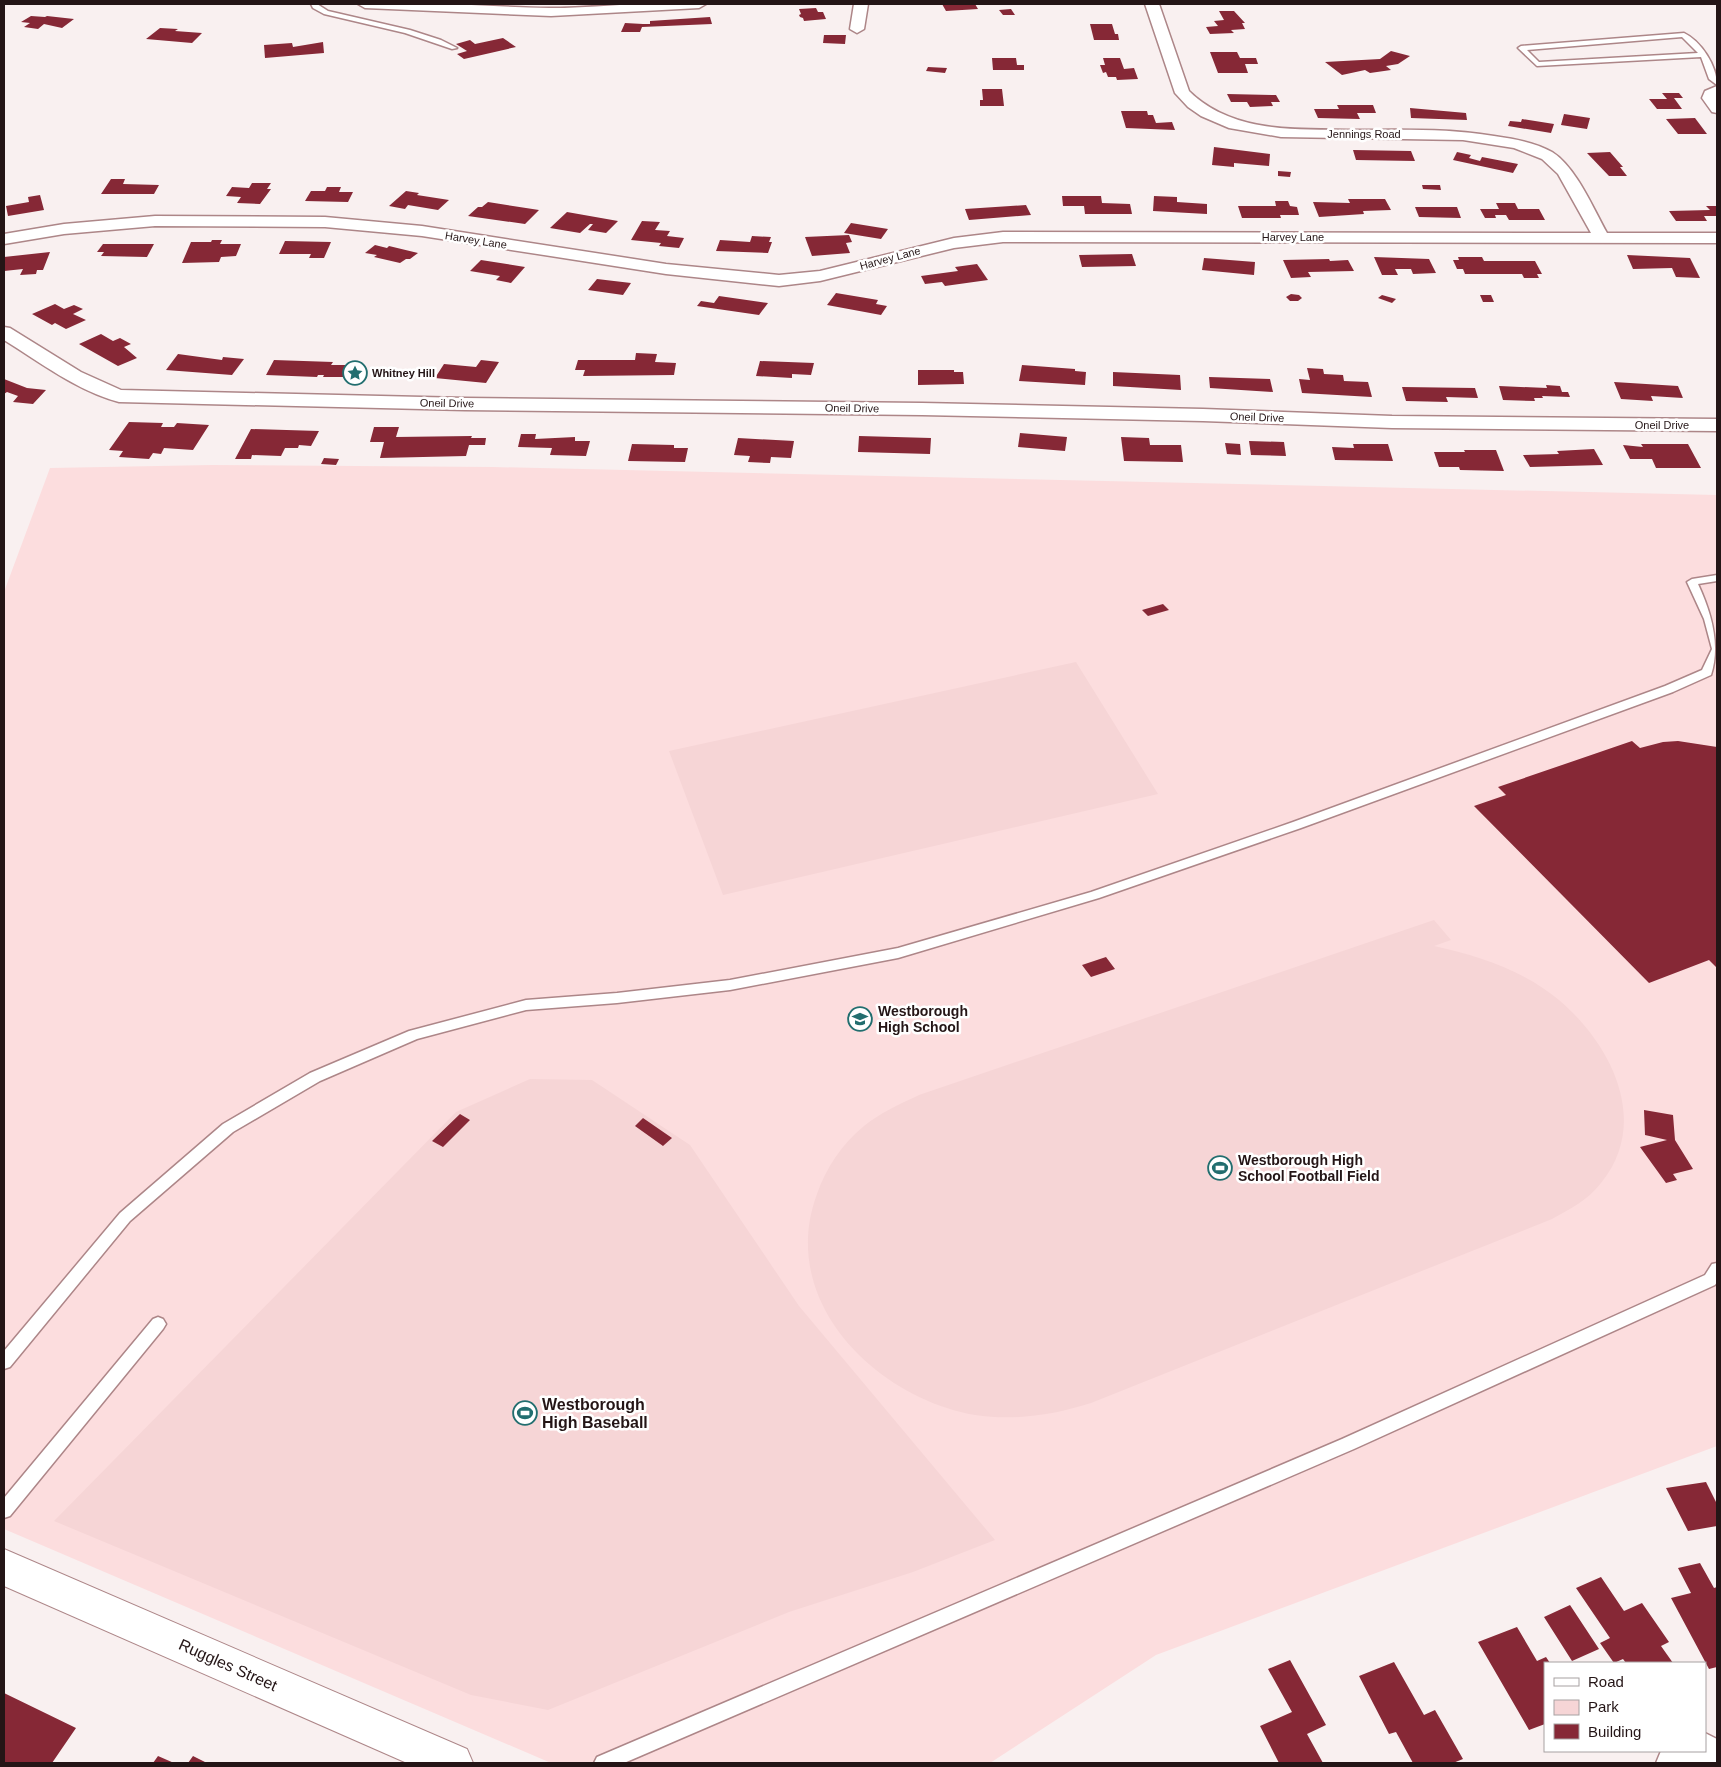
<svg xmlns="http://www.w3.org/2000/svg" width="1721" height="1767" viewBox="0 0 1721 1767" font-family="Helvetica,sans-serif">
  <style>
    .built { fill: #fcddde }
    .green { fill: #f6d5d6 }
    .building { fill: #862836 }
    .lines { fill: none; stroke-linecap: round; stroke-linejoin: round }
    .lane-casing { stroke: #ad8688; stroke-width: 3 }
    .street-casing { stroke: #ad8688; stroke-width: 3 }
    .secondary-casing { stroke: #ad8688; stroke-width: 2 }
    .lane { fill: #fff; fill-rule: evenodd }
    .street { fill: #fff; fill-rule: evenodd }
    .secondary { fill: #fff; fill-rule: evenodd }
    .labels { text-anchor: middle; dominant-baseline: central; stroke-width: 5; stroke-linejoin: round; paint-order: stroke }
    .far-street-label { font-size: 11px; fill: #241516; stroke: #fff }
    .far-poi-label { font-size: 11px; font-weight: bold; fill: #241516; stroke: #fff; text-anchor: start }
    .poi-label { font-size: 14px; font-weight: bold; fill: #241516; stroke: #fff; text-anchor: start }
    .near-poi-label { font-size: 16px; font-weight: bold; fill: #241516; stroke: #fff; text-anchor: start }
    .near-street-label { font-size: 16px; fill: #241516; stroke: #fff }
  </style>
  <rect width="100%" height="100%" fill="#f9f0f0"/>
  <path class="built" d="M 212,465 L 493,467 L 1717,495 L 1717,1446 L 1156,1655 L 990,1763 L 551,1763 L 4,1529 L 4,592 L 50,468 Z"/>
  <path class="green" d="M 1076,662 L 1158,794 L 723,895 L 669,751 Z
    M 1434,920 L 1451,940 L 1434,946 C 1479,956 1523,970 1559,1000 C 1611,1044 1651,1122 1601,1183 C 1588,1200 1570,1209 1552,1219 L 1091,1403 C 1053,1415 1015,1421 975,1415 C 876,1398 777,1301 817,1194 C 826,1168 842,1144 864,1126 C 880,1113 900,1104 919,1095 Z
    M 530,1079 L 592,1080 L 690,1145 L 799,1306 L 995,1540 L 913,1572 L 789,1612 L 548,1710 L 471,1695 L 54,1521 L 456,1112 Z"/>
  <path class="building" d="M 942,4 L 975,4 L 978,9 L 946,11 Z
    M 816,8 L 818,12 L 823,12 L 826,19 L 804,21 L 803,18 L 800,17 L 799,15 L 801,14 L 799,9 Z
    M 1011,9 L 1015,15 L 1003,15 L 999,10 Z
    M 1219,11 L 1234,11 L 1245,23 L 1242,23 L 1245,29 L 1231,30 L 1234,33 L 1210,34 L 1206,27 L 1218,26 L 1214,21 L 1224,20 Z
    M 31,16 L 45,17 L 47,16 L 74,19 L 62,28 L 44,24 L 38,29 L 24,27 L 30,23 L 21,22 Z
    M 710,17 L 712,24 L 642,27 L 640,32 L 621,32 L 625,23 L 643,24 L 650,24 L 650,21 Z
    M 1090,24 L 1112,24 L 1115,34 L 1118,34 L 1119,40 L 1094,40 Z
    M 160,28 L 178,29 L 175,31 L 202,33 L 192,43 L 146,39 Z
    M 824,35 L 846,35 L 845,44 L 823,43 Z
    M 503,38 L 516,47 L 464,59 L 457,54 L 467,51 L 456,44 L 470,40 L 475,44 Z
    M 323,42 L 324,53 L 265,58 L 264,45 L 292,43 L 293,47 Z
    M 1391,51 L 1410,56 L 1398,64 L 1386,66 L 1391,70 L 1370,73 L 1365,70 L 1342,75 L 1325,62 L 1380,59 Z
    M 1210,52 L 1237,52 L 1240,58 L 1256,58 L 1258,64 L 1245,64 L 1248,73 L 1218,73 Z
    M 992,58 L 1016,58 L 1017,65 L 1024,65 L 1024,70 L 993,70 Z
    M 1103,58 L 1120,58 L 1124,69 L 1134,68 L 1138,79 L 1117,80 L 1116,77 L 1108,77 L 1106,72 L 1103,73 L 1100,65 L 1105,65 Z
    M 928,67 L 947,68 L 945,73 L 926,71 Z
    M 982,89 L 1002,89 L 1004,106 L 980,106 L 980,100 L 983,100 Z
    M 1662,93 L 1679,93 L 1683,98 L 1674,98 L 1682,109 L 1657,109 L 1649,99 L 1667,99 Z
    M 1227,94 L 1276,95 L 1280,102 L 1271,102 L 1273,106 L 1250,107 L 1247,102 L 1231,102 Z
    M 1337,105 L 1373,105 L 1376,113 L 1357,113 L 1360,119 L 1318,118 L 1314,109 L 1339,109 Z
    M 1410,108 L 1466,113 L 1467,120 L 1411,118 Z
    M 1121,111 L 1147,111 L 1148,115 L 1153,115 L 1156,123 L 1172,122 L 1175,130 L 1126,128 Z
    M 1564,114 L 1590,118 L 1587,129 L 1561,125 Z
    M 1695,118 L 1707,134 L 1678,134 L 1666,119 Z
    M 1522,119 L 1554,124 L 1551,133 L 1508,126 L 1510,121 L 1521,122 Z
    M 1214,147 L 1270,154 L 1269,166 L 1234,163 L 1234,167 L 1212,165 Z
    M 1353,150 L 1411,151 L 1415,161 L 1356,160 Z
    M 1457,152 L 1471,155 L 1469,158 L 1480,161 L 1482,157 L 1518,164 L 1513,173 L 1453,160 Z
    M 1610,152 L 1623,167 L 1620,167 L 1627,176 L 1609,176 L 1587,153 Z
    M 1278,171 L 1291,172 L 1290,177 L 1278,176 Z
    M 111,179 L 125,179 L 123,184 L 159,185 L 154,194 L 101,194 Z
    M 252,183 L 271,183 L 267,189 L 271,189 L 260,204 L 237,203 L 241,197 L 226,196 L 232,187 L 249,188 Z
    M 1422,185 L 1440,185 L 1441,190 L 1423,189 Z
    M 327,187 L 341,187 L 339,192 L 353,192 L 348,202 L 305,201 L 311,191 L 325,191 Z
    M 406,191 L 419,193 L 417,195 L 449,200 L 438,210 L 408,205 L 405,209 L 389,206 Z
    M 40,195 L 44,210 L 8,216 L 6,206 L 29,202 L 28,197 Z
    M 1062,196 L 1101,196 L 1102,203 L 1130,204 L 1132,214 L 1085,214 L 1084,206 L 1063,206 Z
    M 1154,196 L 1177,197 L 1177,202 L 1207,204 L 1207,214 L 1153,211 Z
    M 1348,199 L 1385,199 L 1391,210 L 1363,211 L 1364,214 L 1319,217 L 1313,202 L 1350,203 Z
    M 1275,201 L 1288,201 L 1290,206 L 1297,207 L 1299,215 L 1280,215 L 1281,218 L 1242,218 L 1238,206 L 1276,206 Z
    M 488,202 L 539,210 L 525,224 L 468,216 L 478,207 L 482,207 Z
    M 1496,203 L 1515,203 L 1518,209 L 1539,209 L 1545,220 L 1509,220 L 1506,215 L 1495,215 L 1496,218 L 1485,218 L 1480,209 L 1499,209 Z
    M 1026,205 L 1031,215 L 969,220 L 965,209 Z
    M 1706,206 L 1717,206 L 1717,216 L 1704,216 L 1707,221 L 1676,221 L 1669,211 L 1710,210 Z
    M 1415,207 L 1457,207 L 1461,218 L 1419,217 Z
    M 567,212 L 618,221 L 606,233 L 588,230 L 593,224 L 590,224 L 580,233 L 550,228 Z
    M 642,221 L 660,222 L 655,230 L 670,231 L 667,236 L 684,238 L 679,248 L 659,246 L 661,243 L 631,240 Z
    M 851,223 L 888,229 L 881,239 L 844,233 Z
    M 849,235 L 852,242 L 846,243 L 850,253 L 812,256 L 805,237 Z
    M 752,236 L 771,237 L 769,242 L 772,242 L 768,253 L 716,251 L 720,240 L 750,242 Z
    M 212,240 L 222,240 L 220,244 L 241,244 L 236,256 L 221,257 L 219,262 L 182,263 L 191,242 L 211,242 Z
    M 285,241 L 331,242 L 324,258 L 309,258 L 311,254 L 279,254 Z
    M 103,244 L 154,244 L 147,257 L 101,256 L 104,252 L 97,252 Z
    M 375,245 L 387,248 L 389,246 L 418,253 L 410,259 L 406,259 L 400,263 L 374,257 L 377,255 L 365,253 Z
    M 50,252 L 43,270 L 37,270 L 36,274 L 20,275 L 23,269 L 4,271 L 4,257 Z
    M 1132,254 L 1136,266 L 1082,267 L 1079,255 Z
    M 1627,255 L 1690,258 L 1700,278 L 1676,277 L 1672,268 L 1633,269 Z
    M 1374,257 L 1429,259 L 1436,273 L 1413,274 L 1411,269 L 1395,269 L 1398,275 L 1382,275 Z
    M 1458,257 L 1482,257 L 1484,261 L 1535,261 L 1542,274 L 1537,274 L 1539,278 L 1524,278 L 1522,274 L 1465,274 L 1463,269 L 1457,269 L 1453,260 L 1459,260 Z
    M 1204,258 L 1255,262 L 1254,275 L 1202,270 Z
    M 1329,259 L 1330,261 L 1348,260 L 1354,271 L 1308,272 L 1311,277 L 1291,278 L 1283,260 Z
    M 481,260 L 525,267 L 511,283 L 496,280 L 500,276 L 470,271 Z
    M 977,264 L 988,280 L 945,286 L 942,282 L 925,284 L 921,276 L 958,271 L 955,267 Z
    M 597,279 L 631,283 L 623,295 L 588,290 Z
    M 836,293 L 878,300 L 876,304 L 887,306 L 881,315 L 827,305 Z
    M 1291,294 L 1299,295 L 1302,298 L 1298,301 L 1290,301 L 1286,297 Z
    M 1382,295 L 1396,299 L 1392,303 L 1378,298 Z
    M 1480,295 L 1491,295 L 1494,302 L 1483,302 Z
    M 719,296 L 768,303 L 759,315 L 697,306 L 701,301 L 714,303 Z
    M 55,304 L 64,309 L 74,305 L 83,309 L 73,314 L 86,320 L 66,329 L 55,323 L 52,325 L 32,314 Z
    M 101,334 L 113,341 L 120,338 L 131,344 L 124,347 L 137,358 L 118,366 L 79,344 Z
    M 636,353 L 657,354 L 655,362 L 676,363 L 674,375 L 583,376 L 585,370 L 575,370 L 578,360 L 635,360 Z
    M 178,354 L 222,360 L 223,357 L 244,359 L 232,375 L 166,370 Z
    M 274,360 L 333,362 L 331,365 L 353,365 L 347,377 L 323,377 L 324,375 L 318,375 L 317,377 L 266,375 Z
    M 481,360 L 499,362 L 486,383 L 435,378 L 444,364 L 476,367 Z
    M 760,361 L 814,363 L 811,375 L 792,374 L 792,378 L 756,376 Z
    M 1022,365 L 1075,369 L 1075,371 L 1086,372 L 1085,385 L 1019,381 Z
    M 1307,368 L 1323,369 L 1324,374 L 1343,375 L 1344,381 L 1368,382 L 1372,397 L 1302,393 L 1299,379 L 1310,380 Z
    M 918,370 L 954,370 L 954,372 L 963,372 L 964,384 L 918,385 Z
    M 1113,372 L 1180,375 L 1181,390 L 1113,386 Z
    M 1209,377 L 1270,379 L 1273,392 L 1210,388 Z
    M 4,379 L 27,388 L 46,390 L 33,404 L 13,402 L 18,396 L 7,392 L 4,394 Z
    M 1614,382 L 1678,386 L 1683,398 L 1651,396 L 1653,401 L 1621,399 Z
    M 1546,385 L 1560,386 L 1562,392 L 1568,392 L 1570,397 L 1542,396 L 1543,398 L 1534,398 L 1535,401 L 1503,400 L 1499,386 L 1547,388 Z
    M 1402,387 L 1475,388 L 1478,398 L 1446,397 L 1448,402 L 1406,401 Z
    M 129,422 L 163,423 L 161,427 L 174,427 L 177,423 L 209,425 L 193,450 L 164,448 L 161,454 L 153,453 L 149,459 L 119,457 L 123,451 L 109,450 Z
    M 374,427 L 399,427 L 396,437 L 472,436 L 471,438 L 486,438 L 485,445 L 469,445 L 466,456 L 380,458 L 384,442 L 370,442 Z
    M 251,429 L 319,431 L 311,446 L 299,445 L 298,448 L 285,448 L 281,456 L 252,455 L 251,459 L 235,459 Z
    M 1020,433 L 1067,437 L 1065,451 L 1018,447 Z
    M 521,434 L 536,434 L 535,439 L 575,437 L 575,441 L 590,441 L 586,456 L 550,455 L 552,448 L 518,447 Z
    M 859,436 L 931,438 L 930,454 L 858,452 Z
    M 1121,437 L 1149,438 L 1150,445 L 1181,445 L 1183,462 L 1124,461 Z
    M 738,438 L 794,441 L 791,458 L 771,457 L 770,463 L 748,462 L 750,456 L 734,455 Z
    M 1249,441 L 1284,442 L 1286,456 L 1251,455 Z
    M 1225,443 L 1240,444 L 1241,455 L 1227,454 Z
    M 632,444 L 674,445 L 674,448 L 688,448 L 685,462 L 628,461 Z
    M 1353,444 L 1388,444 L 1393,461 L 1335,460 L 1332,447 L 1354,448 Z
    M 1641,444 L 1688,444 L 1701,468 L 1656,468 L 1652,459 L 1630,459 L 1623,445 L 1643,447 Z
    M 1594,449 L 1603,465 L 1530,467 L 1523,455 L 1559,454 L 1557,451 Z
    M 1464,450 L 1496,450 L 1504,471 L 1460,470 L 1459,467 L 1439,467 L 1434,452 L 1465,452 Z
    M 324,458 L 339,459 L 336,465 L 321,464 Z
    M 1163,604 L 1169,610 L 1148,616 L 1142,610 Z
    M 1632,741 L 1640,748 L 1663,742 L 1678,741 L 1717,747 L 1717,968 L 1709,960 L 1649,983 L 1474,806 L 1506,795 L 1498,787 Z
    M 1106,957 L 1115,969 L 1091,977 L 1082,965 Z
    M 1644,1110 L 1673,1115 L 1675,1140 L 1693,1169 L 1673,1174 L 1677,1180 L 1666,1183 L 1640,1147 L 1667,1140 L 1645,1135 Z
    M 460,1114 L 470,1120 L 443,1147 L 432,1141 Z
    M 643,1118 L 672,1138 L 663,1146 L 635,1126 Z
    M 1706,1482 L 1717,1504 L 1717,1526 L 1688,1531 L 1666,1488 Z
    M 1700,1563 L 1714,1588 L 1717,1587 L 1717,1667 L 1709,1669 L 1671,1598 L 1691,1593 L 1678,1568 Z
    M 1601,1577 L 1624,1611 L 1642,1603 L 1669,1642 L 1661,1646 L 1673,1663 L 1626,1663 L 1623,1659 L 1614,1663 L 1600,1643 L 1610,1638 L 1576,1588 Z
    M 1570,1605 L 1599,1649 L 1572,1661 L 1544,1617 Z
    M 1517,1627 L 1537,1661 L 1546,1657 L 1550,1663 L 1545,1663 L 1545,1724 L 1529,1730 L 1478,1642 Z
    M 1290,1660 L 1326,1725 L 1307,1734 L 1323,1763 L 1279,1763 L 1260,1726 L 1292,1712 L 1268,1669 Z
    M 1394,1662 L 1424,1715 L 1435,1710 L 1463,1759 L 1453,1763 L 1413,1763 L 1396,1732 L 1389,1734 L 1359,1676 Z
    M 4,1693 L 76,1728 L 52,1763 L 4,1763 Z
    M 158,1756 L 174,1763 L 153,1763 Z
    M 193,1756 L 207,1763 L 188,1763 Z"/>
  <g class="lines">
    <g class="lane-casing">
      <path id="lane" d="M 311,4 L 317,4 L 328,11 L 410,30 L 441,40 L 457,48 L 452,49 L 405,33 L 324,14 L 313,8 Z
        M 1684,33 C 1701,41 1717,66 1717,85 L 1709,79 L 1701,57 L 1537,66 L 1518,48 L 1521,46 ZM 1682,37 L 1698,53 L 1539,62 L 1527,50 Z
        M 1717,575 L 1717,581 L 1698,584 C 1711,612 1721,645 1711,675 L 1673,692 L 1301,828 L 1099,898 L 898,958 L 730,990 L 617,1003 L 526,1010 L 417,1039 L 320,1081 L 233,1132 L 130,1221 L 10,1367 L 4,1369 L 4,1351 L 120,1213 L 223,1124 L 310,1073 L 409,1031 L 526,1000 L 617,993 L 730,980 L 898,948 L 1091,892 L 1293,822 L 1665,686 L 1702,670 L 1712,649 L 1704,619 L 1687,582 L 1692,579 Z
        M 1717,1263 L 1717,1282 L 1715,1285 L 1354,1449 L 624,1763 L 594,1763 L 597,1757 L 1342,1439 L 1705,1275 L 1712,1264 Z
        M 158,1317 L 163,1319 L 166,1324 L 163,1329 L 10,1516 L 4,1518 L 4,1498 L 153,1319 Z"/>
    </g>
    <g class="street-casing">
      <path id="street" d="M 358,4 C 421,0 486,7 549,8 C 601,8 654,0 706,4 L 699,8 L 551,16 L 365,8 Z
        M 854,4 L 868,4 L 864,29 L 857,33 L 850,29 Z
        M 1145,4 L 1159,4 L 1189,91 C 1232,133 1294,129 1350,130 C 1398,130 1446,128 1494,136 C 1514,139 1534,142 1552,152 C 1576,167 1593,208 1607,233 L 1717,233 L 1717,243 L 1003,242 L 954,248 L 820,281 L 779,286 L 666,274 L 422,236 L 325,227 L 155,226 L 64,234 L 4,244 L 4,234 L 64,224 L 155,216 L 325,217 L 422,226 L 666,264 L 779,275 L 820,271 L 954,238 L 1003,232 L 1591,233 L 1558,174 L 1542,159 L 1514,148 L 1463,140 L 1281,137 L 1229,128 L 1201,116 L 1188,107 L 1175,93 Z
        M 1717,86 L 1717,113 L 1712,112 L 1702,98 L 1705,91 Z
        M 4,327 L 10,328 L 81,372 L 121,390 L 465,398 L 922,403 L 1203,409 L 1392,416 L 1717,419 L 1717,431 L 1392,428 L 1203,421 L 922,415 L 465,410 L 119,402 C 77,391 40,362 4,340 Z
        M 1705,1733 L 1717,1739 L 1717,1763 L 1656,1763 L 1661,1751 L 1705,1751 Z"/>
    </g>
    <g class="secondary-casing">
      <path id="secondary" d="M 4,1549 L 467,1749 L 473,1763 L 407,1763 L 4,1586 Z"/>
    </g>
    <use href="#lane" class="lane"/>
    <use href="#street" class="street"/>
    <use href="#secondary" class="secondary"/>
  </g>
  <defs>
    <g id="sight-ring" transform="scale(1.25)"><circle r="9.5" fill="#fff" stroke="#226e6f" stroke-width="1.5"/><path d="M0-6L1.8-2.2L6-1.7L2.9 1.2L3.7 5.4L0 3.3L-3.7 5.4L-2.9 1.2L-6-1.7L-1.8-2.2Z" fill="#226e6f"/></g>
    <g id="school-ring" transform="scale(1.25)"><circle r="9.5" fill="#fff" stroke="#226e6f" stroke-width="1.5"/><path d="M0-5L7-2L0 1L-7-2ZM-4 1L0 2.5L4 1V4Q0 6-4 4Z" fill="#226e6f"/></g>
    <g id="stadium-ring" transform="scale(1.25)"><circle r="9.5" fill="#fff" stroke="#226e6f" stroke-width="1.5"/><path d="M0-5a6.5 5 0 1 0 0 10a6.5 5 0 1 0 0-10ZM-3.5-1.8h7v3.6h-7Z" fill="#226e6f"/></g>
  </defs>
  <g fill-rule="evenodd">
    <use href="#sight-ring" x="355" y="373"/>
    <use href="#school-ring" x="860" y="1019"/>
    <use href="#stadium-ring" x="1220" y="1168"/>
    <use href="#stadium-ring" x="525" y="1413"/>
  </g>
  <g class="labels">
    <g class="far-street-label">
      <text x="1364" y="134">Jennings Road</text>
      <text x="1293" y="237">Harvey Lane</text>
      <text transform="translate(476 240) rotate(9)">Harvey Lane</text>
      <text transform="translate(890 258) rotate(-15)">Harvey Lane</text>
      <text transform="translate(447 403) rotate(1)">Oneil Drive</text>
      <text transform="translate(852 408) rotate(1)">Oneil Drive</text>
      <text transform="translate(1257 417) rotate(2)">Oneil Drive</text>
      <text x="1662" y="425">Oneil Drive</text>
    </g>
    <g class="far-poi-label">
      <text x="372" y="373">Whitney Hill</text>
    </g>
    <g class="poi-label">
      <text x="878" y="1011">Westborough<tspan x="878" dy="16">High School</tspan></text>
      <text x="1238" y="1160">Westborough High<tspan x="1238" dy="16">School Football Field</tspan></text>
    </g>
    <g class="near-poi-label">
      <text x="542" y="1404">Westborough<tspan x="542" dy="18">High Baseball</tspan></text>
    </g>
    <g class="near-street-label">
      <text transform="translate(228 1665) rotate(24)">Ruggles Street</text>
    </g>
  </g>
  <rect width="1721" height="1767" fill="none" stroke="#241516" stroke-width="10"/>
  <rect x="1544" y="1662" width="162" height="90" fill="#ffffff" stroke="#a7a1a2"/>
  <rect x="1554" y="1678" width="25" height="8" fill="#ffffff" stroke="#a7a1a2"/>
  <text x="1588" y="1687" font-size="15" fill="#241516">Road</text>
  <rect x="1554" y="1700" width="25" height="15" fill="#f6d5d6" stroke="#a7a1a2"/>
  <text x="1588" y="1712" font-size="15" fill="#241516">Park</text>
  <rect x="1554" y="1724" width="25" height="15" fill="#862836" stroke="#a7a1a2"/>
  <text x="1588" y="1737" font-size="15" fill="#241516">Building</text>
</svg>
